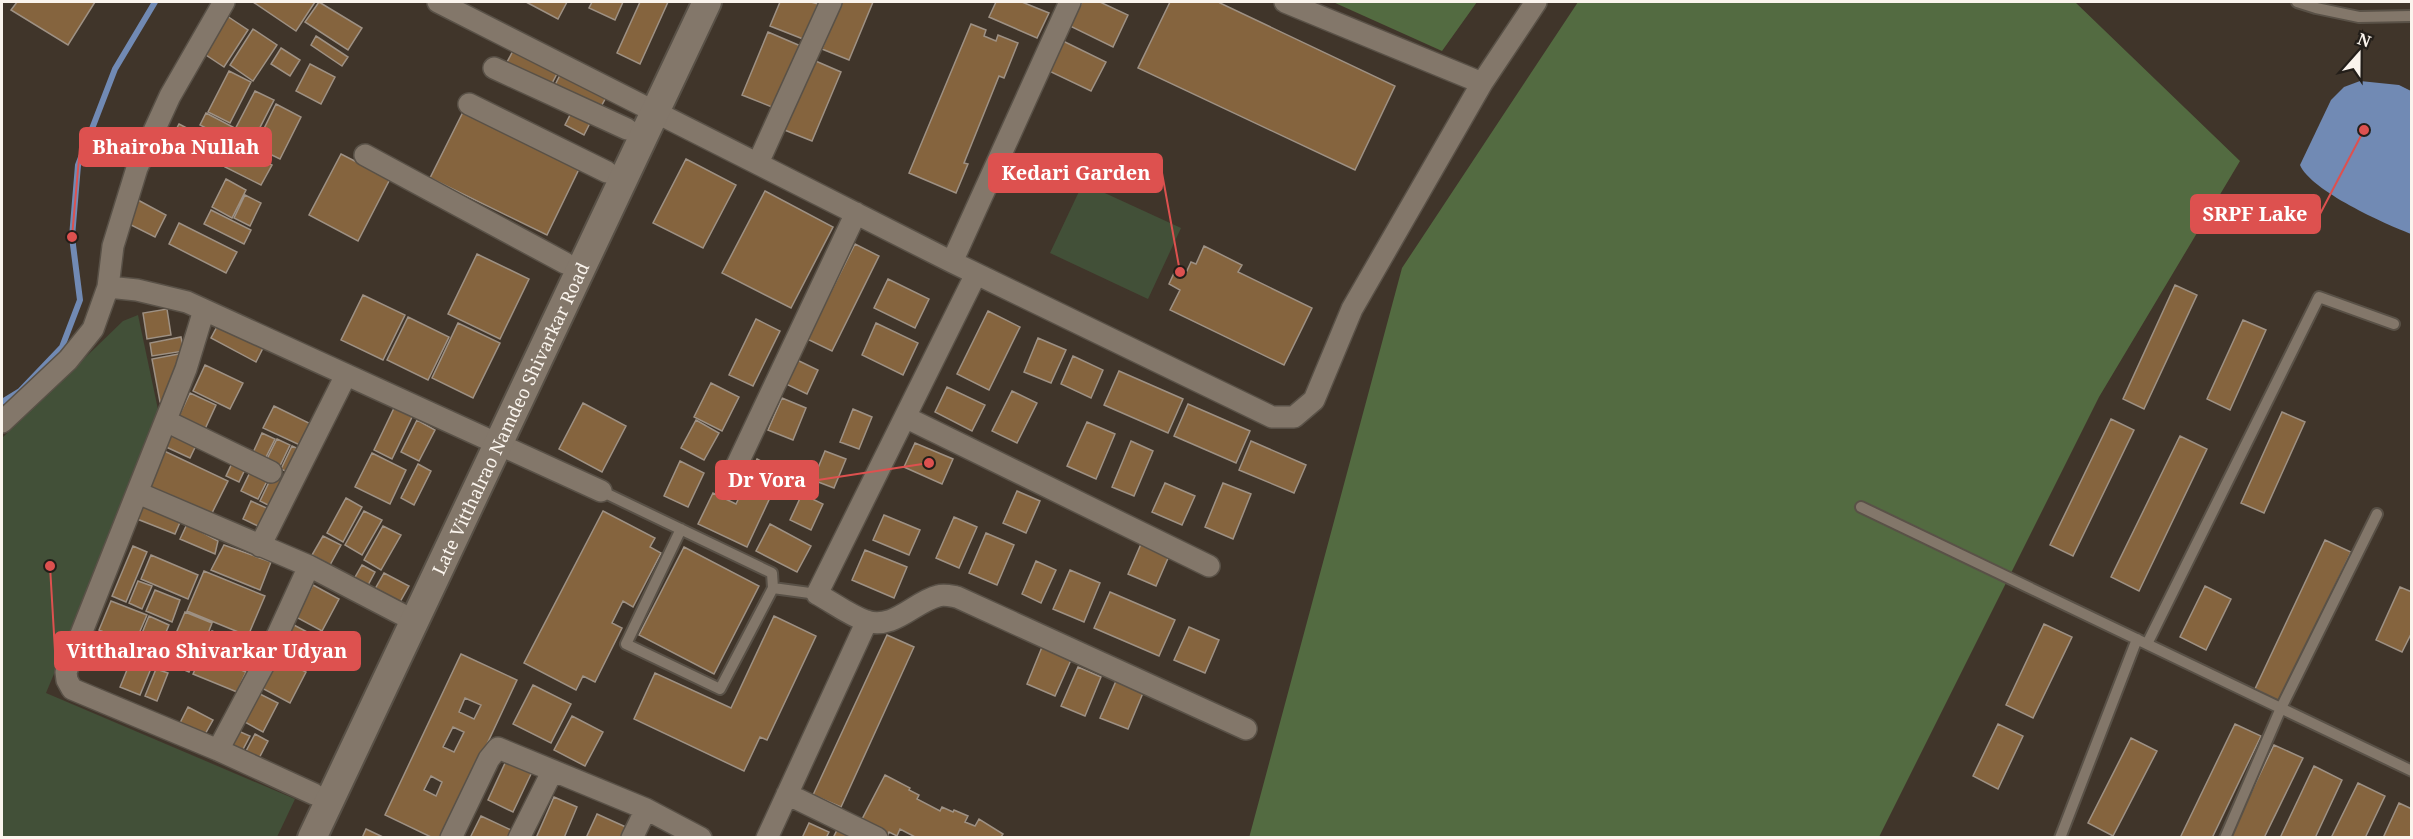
<svg xmlns="http://www.w3.org/2000/svg" width="2413" height="839" viewBox="0 0 2413 839" font-family="'Noto Serif',serif">
  <style>
    .green { fill: #425038 }
    .forest { fill: #536b41 }
    .water { fill: #718ab4 }
    .lines { fill: none; stroke-linecap: round; stroke-linejoin: round }
    .stream { stroke: #718ab4; stroke-width: 6 }
    .building { fill: #85643e; stroke: #9e9184; stroke-width: 1.5; fill-rule: evenodd }
    .service-casing { stroke: #595147; stroke-width: 14 }
    .minor-casing { stroke: #595147; stroke-width: 24 }
    .secondary-casing { stroke: #595147; stroke-width: 32 }
    .service { stroke: #83776a; stroke-width: 10 }
    .minor { stroke: #83776a; stroke-width: 21 }
    .secondary { stroke: #83776a; stroke-width: 28 }
    .labels { text-anchor: middle; dominant-baseline: central; stroke-width: 5; stroke-linejoin: round; paint-order: stroke }
    .street-label { font-size: 18px; fill: #faf4ed; stroke: #231e19 }
    .leader { fill: none; stroke: #dd514f; stroke-width: 2 }
    .callout-dot { fill: #dd514f; stroke: #231e19; stroke-width: 2 }
    .callout { fill: #dd514f; stroke: #dd514f; stroke-width: 2 }
    .callout-label { font-size: 20px; text-anchor: middle; font-weight: bold; fill: #fff }
  </style>
  <rect width="100%" height="100%" fill="#40352a"/>
  <path class="green" d="M 1083,183 L 1181,228 L 1148,299 L 1050,253 Z
    M 138,315 L 160,419 L 158,426 L 46,693 L 295,799 L 277,837 L 2,838 L 2,438 L 123,321 Z"/>
  <path class="forest" d="M 1333,2 L 1477,2 L 1442,51 Z
    M 1578,2 L 2075,2 L 2240,161 L 2099,397 L 1879,837 L 1249,838 L 1402,268 Z"/>
  <path class="water" d="M 2360,81 L 2399,85 L 2411,91 L 2411,234 C 2385,224 2311,191 2300,165 L 2331,100 L 2344,87 Z"/>
  <g class="lines">
    <path class="stream" d="M 2,402 L 20,391 L 62,347 L 80,300 L 72,237 L 78,165 L 115,69 L 155,2"/>
  </g>
  <path class="building" d="M 17,2 L 95,2 L 68,45 L 11,10 Z
    M 253,2 L 315,2 L 296,31 Z
    M 319,2 L 362,28 L 348,50 L 305,22 Z
    M 526,2 L 567,2 L 558,19 Z
    M 592,2 L 623,2 L 615,20 L 589,8 Z
    M 640,2 L 668,2 L 640,64 L 617,53 Z
    M 780,2 L 811,2 L 818,4 L 803,39 L 770,26 Z
    M 842,2 L 873,2 L 849,60 L 822,49 Z
    M 996,2 L 1022,2 L 1049,13 L 1037,38 L 989,17 Z
    M 1082,2 L 1100,2 L 1128,15 L 1113,47 L 1070,26 Z
    M 1170,2 L 1221,2 L 1220,3 L 1395,86 L 1355,170 L 1138,68 Z
    M 224,14 L 248,30 L 224,67 L 200,51 Z
    M 971,24 L 986,30 L 984,36 L 996,41 L 998,35 L 1018,43 L 1004,78 L 999,76 L 964,163 L 968,164 L 956,193 L 909,173 Z
    M 253,29 L 277,45 L 253,81 L 230,65 Z
    M 768,32 L 803,47 L 777,109 L 742,95 Z
    M 316,36 L 348,57 L 342,66 L 311,45 Z
    M 1063,41 L 1106,62 L 1091,91 L 1049,71 Z
    M 516,45 L 560,68 L 549,89 L 505,66 Z
    M 281,48 L 300,60 L 290,76 L 271,64 Z
    M 811,59 L 841,72 L 812,141 L 782,129 Z
    M 310,64 L 335,77 L 321,104 L 296,91 Z
    M 564,67 L 610,90 L 597,114 L 552,91 Z
    M 229,71 L 251,82 L 230,123 L 208,112 Z
    M 255,91 L 274,100 L 249,149 L 230,139 Z
    M 276,104 L 301,117 L 280,159 L 255,147 Z
    M 573,109 L 592,119 L 584,135 L 565,125 Z
    M 464,110 L 580,167 L 547,235 L 430,178 Z
    M 206,113 L 233,127 L 227,139 L 200,125 Z
    M 179,124 L 212,141 L 201,161 L 168,145 Z
    M 236,147 L 272,165 L 261,185 L 225,167 Z
    M 341,154 L 390,179 L 358,241 L 309,215 Z
    M 686,159 L 736,185 L 703,248 L 653,223 Z
    M 226,179 L 246,190 L 232,218 L 212,207 Z
    M 765,191 L 833,227 L 791,308 L 722,273 Z
    M 245,195 L 261,203 L 250,226 L 234,218 Z
    M 136,199 L 166,215 L 155,237 L 125,222 Z
    M 211,210 L 251,230 L 244,244 L 204,224 Z
    M 179,223 L 237,252 L 226,273 L 169,244 Z
    M 855,244 L 879,256 L 832,351 L 807,339 Z
    M 1204,246 L 1242,265 L 1238,272 L 1312,308 L 1284,365 L 1170,310 L 1180,290 L 1169,284 L 1175,271 L 1185,275 L 1191,262 L 1196,264 Z
    M 477,254 L 529,279 L 500,339 L 448,314 Z
    M 888,279 L 929,299 L 915,328 L 874,308 Z
    M 2175,285 L 2197,295 L 2144,409 L 2123,399 Z
    M 363,295 L 405,315 L 383,360 L 341,340 Z
    M 167,309 L 171,335 L 147,339 L 143,313 Z
    M 988,311 L 1020,327 L 989,390 L 957,374 Z
    M 408,317 L 449,337 L 428,380 L 387,360 Z
    M 756,319 L 780,331 L 753,386 L 729,375 Z
    M 2243,320 L 2266,330 L 2230,410 L 2207,399 Z
    M 220,321 L 265,344 L 256,362 L 211,338 Z
    M 458,323 L 500,343 L 473,398 L 432,378 Z
    M 876,323 L 918,343 L 903,375 L 862,355 Z
    M 181,337 L 184,351 L 152,356 L 150,343 Z
    M 1038,338 L 1066,350 L 1051,383 L 1024,372 Z
    M 184,353 L 172,400 L 160,402 L 152,359 Z
    M 1073,356 L 1103,370 L 1091,398 L 1061,384 Z
    M 797,360 L 818,370 L 807,394 L 786,384 Z
    M 205,365 L 243,383 L 230,409 L 193,391 Z
    M 1119,371 L 1183,399 L 1168,433 L 1104,405 Z
    M 711,383 L 739,397 L 722,431 L 694,417 Z
    M 947,387 L 985,405 L 972,431 L 935,412 Z
    M 1012,391 L 1037,403 L 1017,443 L 992,431 Z
    M 190,393 L 216,405 L 205,429 L 179,416 Z
    M 782,398 L 806,408 L 793,440 L 768,430 Z
    M 583,403 L 626,426 L 602,472 L 559,449 Z
    M 1188,404 L 1250,431 L 1236,463 L 1174,436 Z
    M 274,406 L 313,425 L 302,446 L 263,428 Z
    M 395,406 L 413,415 L 392,459 L 374,450 Z
    M 853,409 L 872,417 L 859,449 L 840,442 Z
    M 2282,412 L 2305,422 L 2264,513 L 2241,503 Z
    M 2111,419 L 2134,430 L 2073,556 L 2050,545 Z
    M 417,420 L 435,430 L 419,461 L 401,452 Z
    M 696,420 L 719,433 L 704,460 L 681,448 Z
    M 1087,422 L 1115,434 L 1096,479 L 1067,466 Z
    M 172,427 L 199,439 L 190,458 L 164,446 Z
    M 262,433 L 275,439 L 263,463 L 251,457 Z
    M 2180,436 L 2207,449 L 2139,591 L 2111,577 Z
    M 277,439 L 290,445 L 278,470 L 265,463 Z
    M 1131,441 L 1153,451 L 1134,496 L 1112,487 Z
    M 1251,441 L 1306,465 L 1294,493 L 1239,470 Z
    M 915,443 L 953,459 L 942,484 L 904,467 Z
    M 292,446 L 305,452 L 293,475 L 281,469 Z
    M 160,449 L 228,481 L 210,517 L 143,485 Z
    M 825,451 L 846,459 L 834,488 L 813,480 Z
    M 372,453 L 406,470 L 390,504 L 355,487 Z
    M 235,457 L 248,463 L 239,482 L 226,476 Z
    M 757,459 L 782,472 L 747,547 L 698,524 L 713,493 L 736,504 Z
    M 680,461 L 704,473 L 688,507 L 664,496 Z
    M 418,464 L 431,471 L 414,505 L 401,498 Z
    M 253,466 L 270,475 L 258,499 L 241,491 Z
    M 272,476 L 289,484 L 278,510 L 260,501 Z
    M 1165,483 L 1195,496 L 1182,525 L 1152,512 Z
    M 1223,483 L 1251,494 L 1233,539 L 1205,527 Z
    M 1017,491 L 1040,501 L 1026,533 L 1003,523 Z
    M 802,494 L 823,504 L 811,530 L 790,520 Z
    M 146,497 L 184,513 L 175,534 L 137,519 Z
    M 346,498 L 362,507 L 343,542 L 327,533 Z
    M 251,501 L 269,509 L 260,527 L 243,519 Z
    M 364,511 L 382,520 L 362,555 L 345,545 Z
    M 603,511 L 655,538 L 650,547 L 661,553 L 633,607 L 623,601 L 612,623 L 622,628 L 595,682 L 583,676 L 576,690 L 524,663 Z
    M 884,515 L 920,530 L 909,555 L 873,540 Z
    M 954,517 L 977,527 L 959,568 L 936,558 Z
    M 187,524 L 218,541 L 215,554 L 180,539 Z
    M 770,524 L 811,546 L 797,572 L 756,551 Z
    M 383,526 L 401,535 L 381,570 L 364,560 Z
    M 986,533 L 1014,545 L 997,585 L 969,573 Z
    M 323,536 L 341,545 L 330,565 L 312,555 Z
    M 2325,540 L 2351,552 L 2280,702 L 2255,689 Z
    M 1141,544 L 1169,556 L 1156,586 L 1128,574 Z
    M 224,545 L 271,562 L 260,590 L 211,570 Z
    M 133,546 L 147,552 L 126,602 L 112,596 Z
    M 684,547 L 759,586 L 714,674 L 639,635 Z
    M 865,550 L 907,567 L 894,598 L 852,580 Z
    M 151,555 L 198,575 L 188,599 L 141,579 Z
    M 1036,561 L 1056,570 L 1041,603 L 1022,594 Z
    M 362,565 L 375,572 L 367,587 L 354,579 Z
    M 1070,570 L 1100,583 L 1084,622 L 1053,609 Z
    M 204,571 L 265,596 L 248,636 L 187,611 Z
    M 384,573 L 409,586 L 400,602 L 375,589 Z
    M 138,581 L 152,586 L 142,609 L 129,603 Z
    M 313,585 L 339,599 L 322,631 L 296,617 Z
    M 2205,586 L 2231,599 L 2206,650 L 2180,637 Z
    M 2400,587 L 2412,592 L 2412,632 L 2402,652 L 2376,640 Z
    M 155,590 L 180,600 L 172,622 L 146,611 Z
    M 1110,592 L 1175,620 L 1159,656 L 1094,628 Z
    M 111,601 L 147,615 L 134,645 L 99,630 Z
    M 185,612 L 212,623 L 202,649 L 174,638 Z
    M 149,616 L 169,625 L 140,695 L 120,687 Z
    M 774,616 L 816,636 L 767,740 L 760,737 L 744,771 L 634,719 L 655,673 L 731,708 Z
    M 292,624 L 313,635 L 298,663 L 278,652 Z
    M 2044,624 L 2072,637 L 2033,718 L 2006,705 Z
    M 1189,627 L 1219,640 L 1205,673 L 1174,660 Z
    M 212,631 L 258,650 L 250,669 L 205,650 Z
    M 887,635 L 914,647 L 841,807 L 813,795 Z
    M 170,639 L 198,650 L 189,672 L 161,660 Z
    M 1042,647 L 1071,660 L 1055,696 L 1027,684 Z
    M 202,654 L 246,672 L 237,692 L 193,674 Z
    M 461,654 L 517,680 L 443,838 L 433,838 L 385,815 ZM 465,698 L 481,705 L 474,719 L 459,712 ZM 453,727 L 464,732 L 454,752 L 443,747 ZM 431,776 L 442,782 L 436,796 L 424,790 Z
    M 274,656 L 306,672 L 290,703 L 258,686 Z
    M 1078,667 L 1101,677 L 1085,716 L 1061,706 Z
    M 156,669 L 168,673 L 157,701 L 145,696 Z
    M 1116,681 L 1143,693 L 1128,729 L 1100,718 Z
    M 533,685 L 571,704 L 551,743 L 513,724 Z
    M 258,693 L 278,703 L 263,732 L 243,721 Z
    M 188,707 L 213,720 L 204,736 L 180,723 Z
    M 572,716 L 603,732 L 585,766 L 554,750 Z
    M 1998,724 L 2023,736 L 1998,789 L 1973,776 Z
    M 2235,724 L 2261,736 L 2212,838 L 2180,838 Z
    M 236,730 L 250,736 L 240,755 L 229,744 Z
    M 255,734 L 268,741 L 257,762 L 244,755 Z
    M 2131,738 L 2157,751 L 2113,836 L 2088,823 Z
    M 2274,745 L 2303,758 L 2264,838 L 2229,838 Z
    M 506,761 L 532,772 L 513,812 L 488,800 Z
    M 2314,766 L 2342,780 L 2315,838 L 2280,838 Z
    M 885,775 L 910,788 L 909,790 L 919,795 L 917,799 L 940,811 L 942,807 L 953,812 L 954,810 L 968,816 L 965,822 L 975,826 L 979,819 L 1003,834 L 1001,837 L 917,838 L 900,829 L 897,836 L 889,832 L 887,838 L 859,825 Z
    M 2358,783 L 2385,796 L 2365,838 L 2331,838 Z
    M 554,797 L 577,807 L 564,838 L 536,838 Z
    M 2399,803 L 2412,809 L 2412,838 L 2383,838 Z
    M 597,814 L 628,828 L 624,838 L 586,838 Z
    M 481,816 L 511,830 L 508,838 L 470,838 Z
    M 809,823 L 829,832 L 826,838 L 802,838 Z
    M 838,828 L 858,838 L 833,838 Z
    M 366,829 L 385,838 L 362,838 Z"/>
  <g class="lines">
    <g class="service-casing">
      <path id="service" d="M 2297,2 L 2316,8 L 2359,17 L 2412,16
        M 601,491 L 772,573 L 773,588 L 817,594
        M 1861,507 L 2412,771
        M 681,529 L 626,644 L 720,689 L 773,588
        M 2147,644 L 2319,297 L 2394,324
        M 2060,838 L 2137,639
        M 2225,838 L 2281,708 L 2377,514"/>
    </g>
    <g class="minor-casing">
      <path id="minor" d="M 438,2 L 952,262 L 1272,417 L 1294,417 L 1314,400 L 1352,309 L 1482,83 L 1285,2
        M 494,68 L 627,129
        M 1482,83 L 1536,2
        M 469,104 L 607,172
        M 365,155 L 565,263
        M 758,163 L 831,2
        M 952,262 L 1070,2
        M 976,274 L 817,594 C 832,602 849,615 866,621 C 894,630 914,602 938,596 C 944,594 951,596 957,597 L 1246,729
        M 108,287 L 137,290 L 187,302 L 485,438
        M 204,310 L 186,369 L 66,672 L 67,680 L 72,689 L 218,750 L 314,794
        M 905,417 L 1209,566
        M 166,421 L 271,472
        M 2,422 L 68,360 L 93,329 L 108,287 L 113,246 L 137,168 L 170,96 L 224,2
        M 498,444 L 601,491
        M 727,486 L 856,213
        M 138,493 L 309,566 L 403,615
        M 260,546 L 346,375
        M 218,750 L 265,662 L 309,566
        M 787,794 L 877,838
        M 451,838 L 489,759 L 498,748 L 646,809 L 701,838
        M 519,838 L 552,772
        M 632,838 L 646,809
        M 767,838 L 867,621"/>
    </g>
    <g class="secondary-casing">
      <g id="secondary">
        <path id="s1" d="M 312,838 L 707,2"/>
      </g>
    </g>
    <use href="#service" class="service"/>
    <use href="#minor" class="minor"/>
    <use href="#secondary" class="secondary"/>
  </g>
  <g class="labels">
    <g class="street-label">
      <text stroke="none"><textPath href="#s1" startOffset="464">Late Vitthalrao Namdeo Shivarkar Road</textPath></text>
    </g>
  </g>
  <path class="leader" d="M72 237L80 147M1180 272L1162 173M2364 130L2320 214M929 463L818 480M50 566L55 651"/>
  <g class="callout-dot">
    <circle cx="72" cy="237" r="6"/>
    <circle cx="1180" cy="272" r="6"/>
    <circle cx="2364" cy="130" r="6"/>
    <circle cx="929" cy="463" r="6"/>
    <circle cx="50" cy="566" r="6"/>
  </g>
  <g class="callout">
    <rect x="80" y="128" width="191" height="38" rx="6"/>
    <rect x="989" y="154" width="173" height="38" rx="6"/>
    <rect x="2191" y="195" width="129" height="38" rx="6"/>
    <rect x="716" y="461" width="102" height="38" rx="6"/>
    <rect x="55" y="632" width="305" height="38" rx="6"/>
  </g>
  <g class="callout-label">
    <text x="176" y="154">Bhairoba Nullah</text>
    <text x="1076" y="180">Kedari Garden</text>
    <text x="2255" y="221">SRPF Lake</text>
    <text x="767" y="487">Dr Vora</text>
    <text x="207" y="658">Vitthalrao Shivarkar Udyan</text>
  </g>
  <rect width="2413" height="839" fill="none" stroke="#faf4ed" stroke-width="6"/>
  <g transform="translate(2359 54) rotate(21)" stroke="#231e19" stroke-width="4.5" paint-order="stroke">
  <path d="M0-4.5L10 22L0 15L-10 22Z" fill="#faf4ed"/>
  <text y="-9" font-size="16" font-weight="bold" text-anchor="middle" fill="#faf4ed">N</text>
  </g>
</svg>
